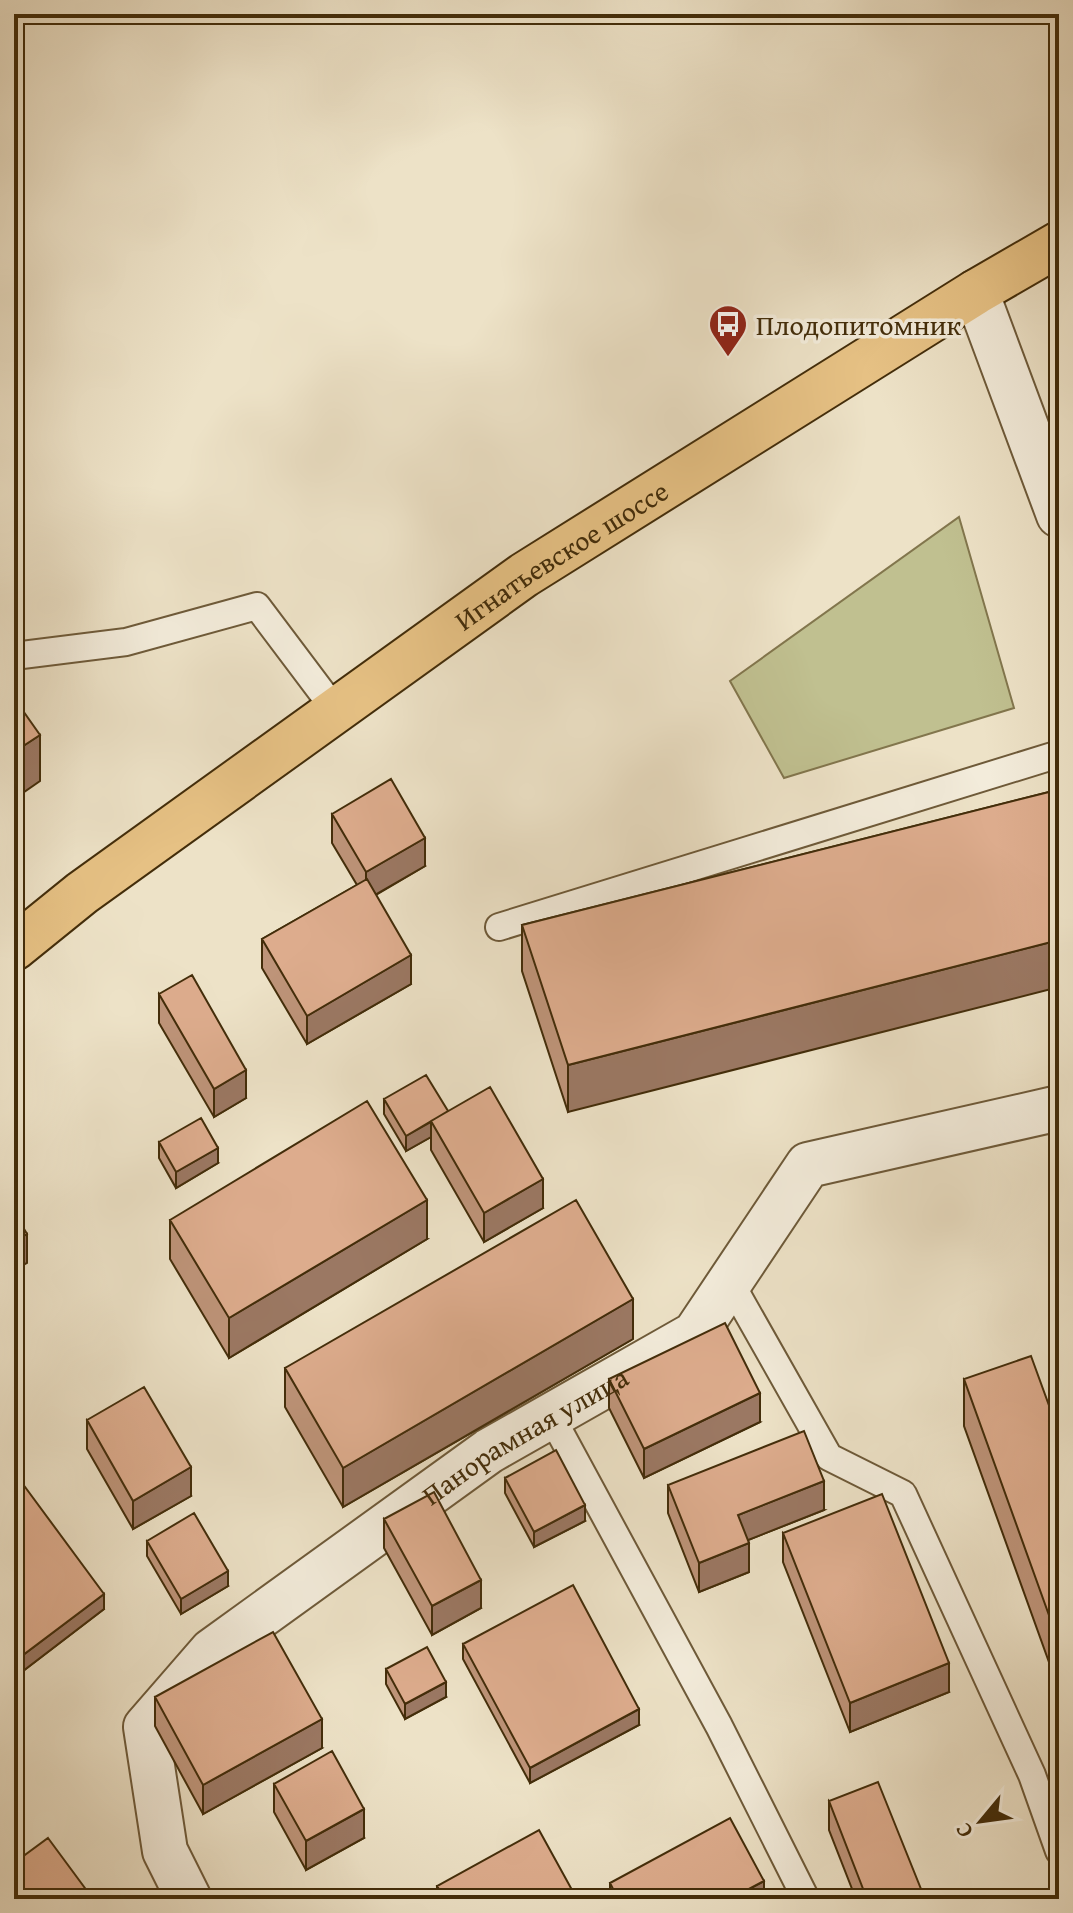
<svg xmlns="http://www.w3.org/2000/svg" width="1073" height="1913" viewBox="0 0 1073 1913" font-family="'Gentium Book Plus',serif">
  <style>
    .green { fill: #c0c090; stroke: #82764d; stroke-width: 2 }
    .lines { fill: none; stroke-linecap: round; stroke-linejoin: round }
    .service-casing { stroke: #6e5a39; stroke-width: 30 }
    .minor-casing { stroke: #6e5a39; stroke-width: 48 }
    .primary-casing { stroke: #432d0a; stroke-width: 48 }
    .service { stroke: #f3ecdb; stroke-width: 26 }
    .minor { stroke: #f3ecdb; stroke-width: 44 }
    .primary { stroke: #e6c184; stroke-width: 44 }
    .wall { fill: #be9479; stroke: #432d0a; stroke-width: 2 }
    .shaded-wall { fill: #9b7863; stroke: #432d0a; stroke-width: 2 }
    .building { fill: #ddac8d; stroke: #432d0a; stroke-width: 2 }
    .labels { text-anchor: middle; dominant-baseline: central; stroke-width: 7; stroke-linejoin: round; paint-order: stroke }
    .poi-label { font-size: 28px; fill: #432d0a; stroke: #f3ecdb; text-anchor: start }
    .street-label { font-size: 28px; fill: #432d0a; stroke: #f3ecdb }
  </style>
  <rect width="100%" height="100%" fill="#ede2c7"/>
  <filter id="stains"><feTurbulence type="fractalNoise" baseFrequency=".0025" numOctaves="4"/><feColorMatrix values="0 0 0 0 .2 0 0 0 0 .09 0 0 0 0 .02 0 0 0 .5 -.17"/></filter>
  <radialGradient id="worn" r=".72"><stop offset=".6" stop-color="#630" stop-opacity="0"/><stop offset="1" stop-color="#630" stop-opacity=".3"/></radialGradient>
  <path class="green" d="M 959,517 L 1014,708 L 784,778 L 730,681 Z"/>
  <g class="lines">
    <g class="service-casing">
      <path id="service" d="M 14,656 L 126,642 L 257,606 L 336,711
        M 499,927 L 1059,754
        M 730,1282 L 829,1457 L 903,1494 L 1032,1775 L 1059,1851
        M 551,1416 L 719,1726 L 806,1899"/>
    </g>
    <g class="minor-casing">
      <g id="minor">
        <path d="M 976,292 L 1059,515"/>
        <path id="s1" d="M 189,1899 L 165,1851 L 146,1727 L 212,1651 L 489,1451 L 695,1334 L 808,1165 L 1059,1108"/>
      </g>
    </g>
    <g class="primary-casing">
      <g id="primary">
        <path id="s2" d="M 14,948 L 82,893 L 524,575 L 976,292 L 1059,244"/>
      </g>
    </g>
    <use href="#service" class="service"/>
    <use href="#minor" class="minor"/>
    <use href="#primary" class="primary"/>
  </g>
  <path class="wall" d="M 1053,791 L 568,1112 L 522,971 L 522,925 Z
    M 332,814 L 425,866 L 376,895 L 411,984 L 307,1044 L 262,968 L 262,939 L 357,885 L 332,843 Z
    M 159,994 L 246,1098 L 214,1117 L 159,1023 Z
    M 384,1099 L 448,1111 L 543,1208 L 484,1242 L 431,1150 L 431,1137 L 406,1151 L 384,1114 Z
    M 159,1142 L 218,1163 L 176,1188 L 159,1158 Z
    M 170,1220 L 427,1239 L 229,1358 L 170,1259 Z
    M 633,1339 L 343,1507 L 285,1407 L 285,1368 Z
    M 609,1379 L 760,1422 L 644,1478 L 609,1408 Z
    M 964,1379 L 1059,1433 L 1059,1690 L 964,1426 Z
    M 87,1420 L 191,1496 L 133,1529 L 87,1449 Z
    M 14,1472 L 104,1609 L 23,1671 L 14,1659 Z
    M 505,1478 L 585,1521 L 534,1547 L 505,1493 Z
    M 668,1485 L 824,1510 L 748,1540 L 749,1572 L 699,1592 L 668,1513 Z
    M 384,1519 L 481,1608 L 432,1635 L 384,1548 Z
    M 783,1533 L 949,1692 L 850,1732 L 783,1562 Z
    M 147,1541 L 228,1586 L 181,1614 L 147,1556 Z
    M 463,1644 L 639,1725 L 530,1783 L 463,1659 Z
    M 386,1669 L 446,1697 L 405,1719 L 386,1684 Z
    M 155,1697 L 322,1748 L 203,1814 L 155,1726 Z
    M 274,1784 L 364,1838 L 306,1870 L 274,1812 Z
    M 829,1801 L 925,1899 L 856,1899 L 829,1830 Z
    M 610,1883 L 764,1899 L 610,1899 Z
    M 437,1886 L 577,1899 L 437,1899 Z"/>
  <path class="shaded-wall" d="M 40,735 L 40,781 L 14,799 L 14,752 Z
    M 425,838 L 425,866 L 366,900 L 366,872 Z
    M 1059,940 L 1059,987 L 568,1112 L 568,1065 Z
    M 411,955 L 411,984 L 307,1044 L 307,1016 Z
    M 246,1070 L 246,1098 L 214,1117 L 214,1089 Z
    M 431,1122 L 431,1137 L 406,1151 L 406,1136 Z
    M 218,1148 L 218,1163 L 176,1188 L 176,1172 Z
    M 543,1179 L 543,1208 L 484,1242 L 484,1213 Z
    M 427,1200 L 427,1239 L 229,1358 L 229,1318 Z
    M 27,1234 L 27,1263 L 14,1270 L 14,1242 Z
    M 633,1299 L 633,1339 L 343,1507 L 343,1468 Z
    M 760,1393 L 760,1422 L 644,1478 L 644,1449 Z
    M 191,1467 L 191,1496 L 133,1529 L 133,1501 Z
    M 824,1481 L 824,1510 L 738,1544 L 738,1515 Z
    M 585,1505 L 585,1521 L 534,1547 L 534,1532 Z
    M 749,1543 L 749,1572 L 699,1592 L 699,1563 Z
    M 228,1571 L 228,1586 L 181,1614 L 181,1599 Z
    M 481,1580 L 481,1608 L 432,1635 L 432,1606 Z
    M 104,1594 L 104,1609 L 23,1671 L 23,1655 Z
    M 949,1663 L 949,1692 L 850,1732 L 850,1703 Z
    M 446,1682 L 446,1697 L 405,1719 L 405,1704 Z
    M 639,1709 L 639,1725 L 530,1783 L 530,1768 Z
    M 322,1719 L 322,1748 L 203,1814 L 203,1785 Z
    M 364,1809 L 364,1838 L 306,1870 L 306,1841 Z
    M 764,1881 L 764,1899 L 730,1899 Z"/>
  <path class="building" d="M 14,698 L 40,735 L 14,752 Z
    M 391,779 L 425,838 L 366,872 L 332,814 Z
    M 1053,791 L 1059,813 L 1059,940 L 568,1065 L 522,925 Z
    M 367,879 L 411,955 L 307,1016 L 262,939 Z
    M 192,975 L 246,1070 L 214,1089 L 159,994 Z
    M 426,1075 L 448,1111 L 406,1136 L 384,1099 Z
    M 490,1087 L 543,1179 L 484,1213 L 431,1121 Z
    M 367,1101 L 427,1200 L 229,1318 L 170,1220 Z
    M 201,1118 L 218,1148 L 176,1172 L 159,1142 Z
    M 576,1200 L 633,1299 L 343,1468 L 285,1368 Z
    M 14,1212 L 27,1234 L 14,1242 Z
    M 725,1323 L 760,1393 L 644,1449 L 609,1379 Z
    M 1031,1356 L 1059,1433 L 1059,1643 L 964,1379 Z
    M 144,1387 L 191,1467 L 133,1501 L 87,1420 Z
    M 804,1431 L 824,1481 L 738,1515 L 749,1543 L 699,1563 L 668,1485 Z
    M 556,1450 L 585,1505 L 534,1532 L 505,1478 Z
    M 14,1472 L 104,1594 L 23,1655 L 14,1644 Z
    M 434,1492 L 481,1580 L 432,1606 L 384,1519 Z
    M 882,1494 L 949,1663 L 850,1703 L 783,1533 Z
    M 194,1513 L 228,1571 L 181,1599 L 147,1541 Z
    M 573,1585 L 639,1709 L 530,1768 L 463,1644 Z
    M 273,1632 L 322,1719 L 203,1785 L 155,1697 Z
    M 427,1647 L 446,1682 L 405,1704 L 386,1669 Z
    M 332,1751 L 364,1809 L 306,1841 L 274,1784 Z
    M 878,1782 L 925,1899 L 867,1899 L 829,1801 Z
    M 730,1818 L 764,1881 L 730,1899 L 618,1899 L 610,1883 Z
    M 539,1830 L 577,1899 L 445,1899 L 437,1886 Z
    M 48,1838 L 93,1899 L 14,1899 L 14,1863 Z"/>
  <defs>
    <g id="bus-pin" transform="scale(2)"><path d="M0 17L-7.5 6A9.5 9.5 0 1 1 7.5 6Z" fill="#8f2418" stroke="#f3ecdb"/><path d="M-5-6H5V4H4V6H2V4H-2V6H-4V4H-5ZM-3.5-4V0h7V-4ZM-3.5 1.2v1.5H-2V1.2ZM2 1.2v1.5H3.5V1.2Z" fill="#fff"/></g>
  </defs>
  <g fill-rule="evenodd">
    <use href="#bus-pin" x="728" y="324"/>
  </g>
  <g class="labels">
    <g class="poi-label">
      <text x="756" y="324">Плодопитомник</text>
    </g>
    <g class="street-label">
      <text stroke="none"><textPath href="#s2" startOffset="674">Игнатьевское шоссе</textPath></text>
      <text stroke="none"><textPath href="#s1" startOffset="660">Панорамная улица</textPath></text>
    </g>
  </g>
  <rect width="1073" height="1913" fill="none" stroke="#ede2c7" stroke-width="48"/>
  <rect x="16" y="16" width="1041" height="1881" fill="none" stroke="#432d0a" stroke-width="4"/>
  <rect x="24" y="24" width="1025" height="1865" fill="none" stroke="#432d0a" stroke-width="2"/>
  <g transform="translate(981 1821) rotate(241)" stroke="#f3ecdb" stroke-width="6" paint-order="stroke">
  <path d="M0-6L14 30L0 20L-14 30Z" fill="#432d0a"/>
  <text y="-12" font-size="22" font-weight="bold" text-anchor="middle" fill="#432d0a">С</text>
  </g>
  <rect width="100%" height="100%" filter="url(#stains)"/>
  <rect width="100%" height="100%" fill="url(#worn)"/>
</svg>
